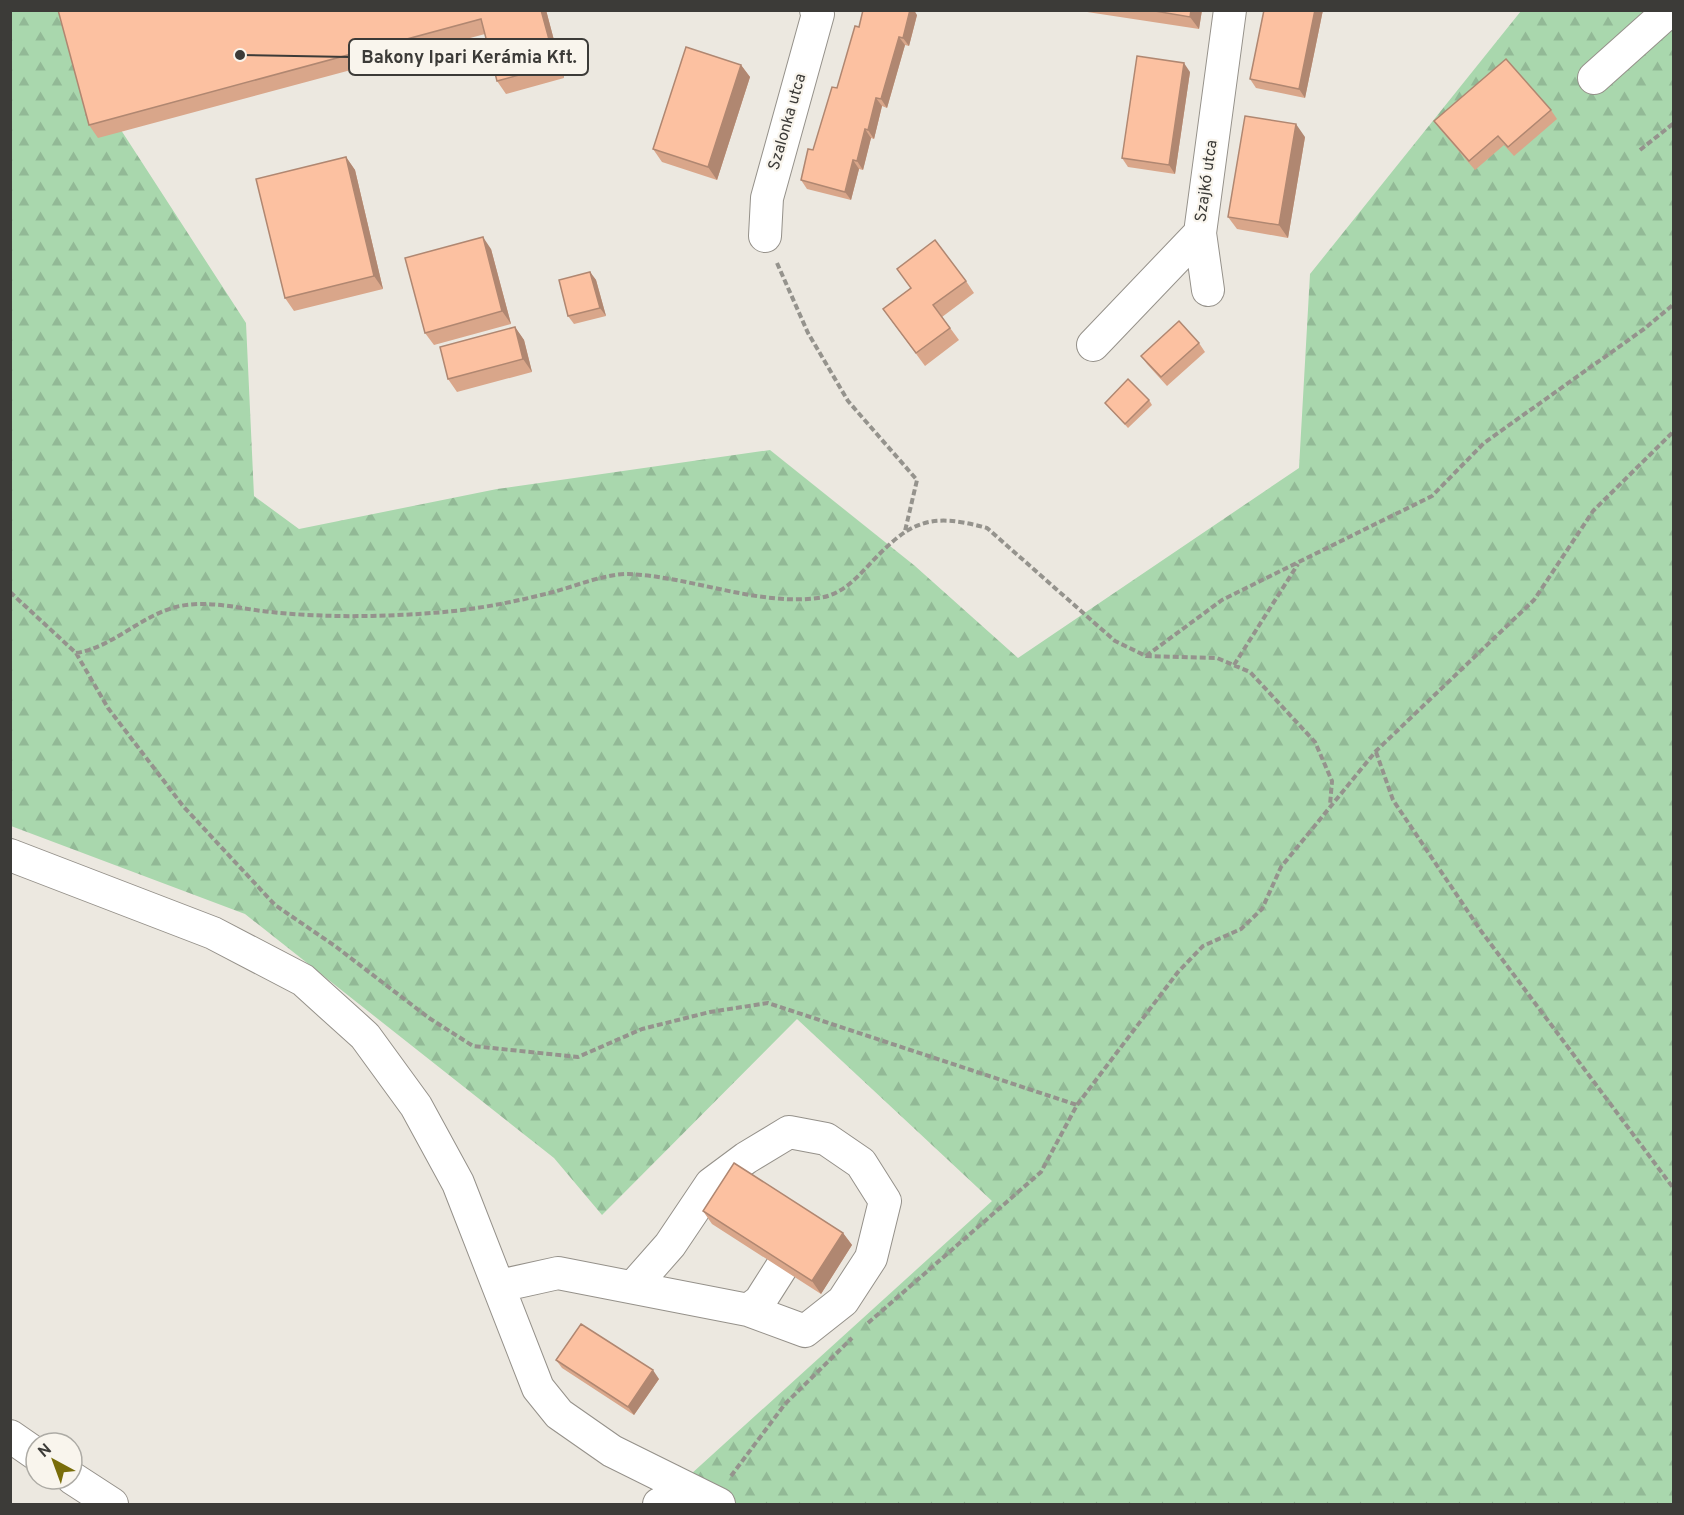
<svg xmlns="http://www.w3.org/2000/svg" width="1684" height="1515" viewBox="0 0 1684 1515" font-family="Overpass,sans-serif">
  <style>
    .forest { fill: url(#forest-firs) }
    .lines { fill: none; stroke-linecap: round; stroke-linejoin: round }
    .minor-casing { stroke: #95918a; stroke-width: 34 }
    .path { stroke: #95938d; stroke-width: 4; stroke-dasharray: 6 3; stroke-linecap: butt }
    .minor { stroke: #fff; stroke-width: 32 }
    .wall { fill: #d9a68a }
    .shaded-wall { fill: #b08771 }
    .building { fill: #fcc1a1; stroke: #b08771; stroke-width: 1.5 }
    .labels { text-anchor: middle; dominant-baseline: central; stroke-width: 4.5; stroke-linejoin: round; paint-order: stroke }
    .street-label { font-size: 16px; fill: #3c3b38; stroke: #f9f5ed }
    .leader { fill: none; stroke: #3c3b38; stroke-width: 2 }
    .callout-dot { fill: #3c3b38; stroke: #f9f5ed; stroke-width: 2 }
    .callout { fill: #f9f5ed; stroke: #3c3b38; stroke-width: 2 }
    .callout-label { font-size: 18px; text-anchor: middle; font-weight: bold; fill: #3c3b38 }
  </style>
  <defs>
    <pattern id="forest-firs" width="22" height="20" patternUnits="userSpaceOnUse" patternTransform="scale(1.5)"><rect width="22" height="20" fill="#a9d7ad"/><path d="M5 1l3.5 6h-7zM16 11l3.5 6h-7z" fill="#92b996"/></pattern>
  </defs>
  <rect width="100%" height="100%" fill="#ece8e0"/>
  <path class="forest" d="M 10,11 L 87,11 L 86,76 L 246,323 L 254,496 L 299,529 L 497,489 L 770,450 L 915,566 L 1018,658 L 1299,468 L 1310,274 L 1521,11 L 1673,11 L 1673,1504 L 658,1504 L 992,1201 L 797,1019 L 602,1215 L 554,1158 L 245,914 L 11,826 Z"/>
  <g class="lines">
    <g class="minor-casing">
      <path id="minor" d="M 1594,78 L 1670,10
        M 765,236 L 767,198 L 818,14 L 816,10
        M 1208,290 L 1200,233 L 1230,10
        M 1093,345 L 1200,233
        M 10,855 L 213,933 L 303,980 L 365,1036 L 416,1106 L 458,1183 L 538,1388 L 559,1414 L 612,1451 L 719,1504
        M 499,1286 L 558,1273 L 748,1310 L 760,1301 L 781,1268
        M 633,1287 L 670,1245 L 711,1184 L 746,1158 L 789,1132 L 826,1139 L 861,1163 L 885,1201 L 871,1258 L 843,1301 L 805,1331 L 748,1310
        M 10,1436 L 36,1454
        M 72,1478 L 112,1504
        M 659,1504 L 696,1493"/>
    </g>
    <path class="path" d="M 1640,150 L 1674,123
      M 777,263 L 808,333 L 848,401 L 917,480 L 905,531
      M 10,592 L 76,653 L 108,708 L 183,806 L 275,905 L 335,946 L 429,1018 L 473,1046 L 578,1057 L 642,1029 L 710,1012 L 768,1003 L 1077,1105
      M 76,653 C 114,647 142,614 180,606 C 212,600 240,609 271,612 C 327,618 387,617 444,612 C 479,609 519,601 553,592 C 576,586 604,574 628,574 C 688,576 757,606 818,598 C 838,596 853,582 866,568 C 908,523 926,511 987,528 L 1115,641 L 1146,656 L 1217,658 L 1250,672 L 1315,742 L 1332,781 L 1330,805
      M 1146,656 L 1222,600 L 1432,496 L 1484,443 L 1644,329 L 1674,304
      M 1234,665 L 1298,564
      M 1376,752 L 1393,800 L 1481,931 L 1674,1189
      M 868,1323 L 1041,1172 L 1077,1105 L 1178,972 L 1203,946 L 1241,929 L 1262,909 L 1281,867 L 1376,751 L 1534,600 L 1593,511 L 1674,431
      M 731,1476 L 785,1404 L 852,1338"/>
    <use href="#minor" class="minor"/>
  </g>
  <path class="wall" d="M 58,10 L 546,10 L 564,78 L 506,94 L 497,81 L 485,34 L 98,138 L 89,125 Z
    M 1074,10 L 1202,10 L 1199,29 Z
    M 1264,10 L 1323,10 L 1305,98 L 1256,88 L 1250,79 Z
    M 917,15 L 909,46 L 905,45 L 887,108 L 882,106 L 874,139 L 871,138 L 863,170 L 859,169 L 851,200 L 807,189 L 801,180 L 837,88 L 859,27 Z
    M 741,65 L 750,77 L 717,180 L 662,162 L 653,149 Z
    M 1190,72 L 1175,174 L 1128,167 L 1122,158 Z
    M 1551,110 L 1557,119 L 1514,156 L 1504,145 L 1475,170 L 1440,129 L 1434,121 Z
    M 1305,137 L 1288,238 L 1237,229 L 1228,217 Z
    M 346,157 L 355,170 L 383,289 L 294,311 L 285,298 Z
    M 491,249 L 511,324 L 434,345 L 425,333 Z
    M 590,272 L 596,280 L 606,316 L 574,324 L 568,316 Z
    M 966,281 L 974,293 L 942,317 L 959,340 L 925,366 L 883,309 L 911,288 Z
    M 515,327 L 524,340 L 532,372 L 457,392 L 448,379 Z
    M 1199,343 L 1205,352 L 1167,386 L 1147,364 L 1141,356 Z
    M 1149,400 L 1152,405 L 1128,428 L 1105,403 Z
    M 703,1211 L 843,1233 L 852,1245 L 821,1294 L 712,1224 Z
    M 556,1360 L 659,1379 L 634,1415 L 562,1368 Z"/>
  <path class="shaded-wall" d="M 541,10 L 546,10 L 564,78 L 556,65 Z
    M 910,10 L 914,10 L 917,15 L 909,46 L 903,38 Z
    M 1191,10 L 1202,10 L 1199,29 L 1190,17 Z
    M 1315,10 L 1323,10 L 1305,98 L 1299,89 Z
    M 899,37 L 905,45 L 887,108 L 881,99 Z
    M 1184,63 L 1190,72 L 1175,174 L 1169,165 Z
    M 741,65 L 750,77 L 717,180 L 708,167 Z
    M 876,98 L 882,106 L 874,139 L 868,130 Z
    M 1296,124 L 1305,137 L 1288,238 L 1279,225 Z
    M 865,129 L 871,138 L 863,170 L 857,161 Z
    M 346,157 L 355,170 L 383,289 L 374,276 Z
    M 853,160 L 859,169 L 851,200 L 845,192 Z
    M 483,237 L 491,249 L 511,324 L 502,311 Z
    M 590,272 L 596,280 L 606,316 L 600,308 Z
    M 515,327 L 524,340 L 532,372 L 523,359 Z
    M 843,1233 L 852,1245 L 821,1294 L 812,1281 Z
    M 653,1370 L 659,1379 L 634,1415 L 628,1407 Z"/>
  <path class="building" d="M 58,10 L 541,10 L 556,65 L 497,81 L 481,19 L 89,125 Z
    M 863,10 L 910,10 L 903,38 L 899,37 L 881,99 L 876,98 L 868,130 L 865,129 L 857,161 L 853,160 L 845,192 L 801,180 L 808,149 L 813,150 L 832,87 L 837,88 L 855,26 L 859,27 Z
    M 1149,10 L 1191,10 L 1190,17 Z
    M 1264,10 L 1315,10 L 1299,89 L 1250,79 Z
    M 686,47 L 741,65 L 708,167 L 653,149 Z
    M 1137,56 L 1184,63 L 1169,165 L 1122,158 Z
    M 1506,59 L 1551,110 L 1508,147 L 1498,136 L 1469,161 L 1434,121 Z
    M 1245,116 L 1296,124 L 1279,225 L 1228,217 Z
    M 346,157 L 374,276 L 285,298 L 256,179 Z
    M 483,237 L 502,311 L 425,333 L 405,258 Z
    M 935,240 L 966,281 L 933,305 L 950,328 L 916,353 L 883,309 L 911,288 L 897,269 Z
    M 590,272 L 600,308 L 568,316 L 559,280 Z
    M 1179,321 L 1199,343 L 1161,377 L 1141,356 Z
    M 515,327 L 523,359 L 448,379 L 440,347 Z
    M 1128,379 L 1149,400 L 1125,424 L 1105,403 Z
    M 734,1163 L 843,1233 L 812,1281 L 703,1211 Z
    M 581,1324 L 653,1370 L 628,1407 L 556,1360 Z"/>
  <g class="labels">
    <g class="street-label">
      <text transform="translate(788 122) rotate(-74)">Szalonka utca</text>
      <text transform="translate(1207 181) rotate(-82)">Szajkó utca</text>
    </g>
  </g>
  <path class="leader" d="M240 55L349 57"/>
  <circle class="callout-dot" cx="240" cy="55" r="6"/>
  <rect class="callout" x="349" y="39" width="239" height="36" rx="6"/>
  <g class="callout-label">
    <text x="469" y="63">Bakony Ipari Kerámia Kft.</text>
  </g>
  <rect width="1684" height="1515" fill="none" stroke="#3c3b38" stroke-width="24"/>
  <g transform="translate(54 1461) rotate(319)"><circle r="28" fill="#f9f5ed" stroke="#adaba5" stroke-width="1.5"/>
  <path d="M0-4.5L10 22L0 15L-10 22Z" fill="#796d0a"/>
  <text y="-9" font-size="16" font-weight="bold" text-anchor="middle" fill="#3c3b38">N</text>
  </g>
</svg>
